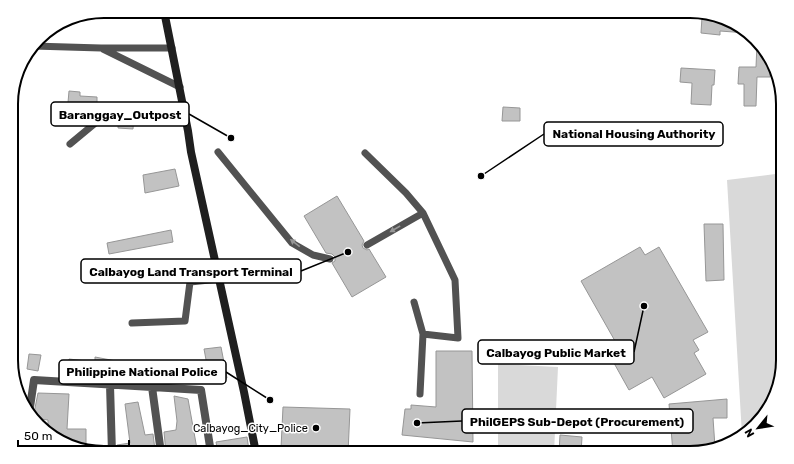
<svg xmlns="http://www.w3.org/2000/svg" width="794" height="464" viewBox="0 0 794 464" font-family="Rubik,sans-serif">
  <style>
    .green { fill: #d9d9d9 }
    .building { fill: #c2c2c2; stroke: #969696 }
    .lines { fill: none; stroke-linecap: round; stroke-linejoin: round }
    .lane { stroke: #525252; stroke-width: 7 }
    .street { stroke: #525252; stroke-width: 8 }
    .secondary { stroke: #1f1f1f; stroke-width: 8 }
    .oneway { fill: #979797 }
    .poi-dot { fill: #000; stroke: #fff; stroke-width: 1.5 }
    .labels { text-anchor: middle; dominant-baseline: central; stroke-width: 3; stroke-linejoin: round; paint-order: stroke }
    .poi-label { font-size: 11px; fill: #000; stroke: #fff; text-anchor: end }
    .rim { fill: none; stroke: #000; stroke-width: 2 }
    .leader { fill: none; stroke: #000; stroke-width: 1.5 }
    .callout-dot { fill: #000; stroke: #fff; stroke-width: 1.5 }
    .callout { fill: #fff; stroke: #000; stroke-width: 1.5 }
    .callout-label { font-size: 12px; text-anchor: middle; font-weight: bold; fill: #000 }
  </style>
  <rect width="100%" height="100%" fill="#fff"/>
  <path class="green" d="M 783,173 L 783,366 L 770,407 L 742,435 L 727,180 Z
    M 498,364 L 558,367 L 554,453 L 498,453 Z"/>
  <path class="building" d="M 702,17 L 718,18 L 737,24 L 747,33 L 720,31 L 720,35 L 701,33 Z
    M 757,44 L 770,57 L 770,77 L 757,77 L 756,106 L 744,106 L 744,84 L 738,84 L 739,67 L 756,67 Z
    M 681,68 L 715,70 L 714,85 L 712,85 L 711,105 L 691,104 L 692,83 L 680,82 Z
    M 69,91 L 80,92 L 80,96 L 97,97 L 97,115 L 95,117 L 67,114 Z
    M 503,107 L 520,108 L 520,121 L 502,121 Z
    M 119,115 L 134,115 L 133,129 L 118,128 Z
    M 175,169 L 179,186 L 145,193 L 143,175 Z
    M 337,196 L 364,241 L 362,245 L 363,248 L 367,250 L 369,249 L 386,277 L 352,297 L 332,263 L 335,261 L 335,257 L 332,254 L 326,253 L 304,216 Z
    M 704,224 L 723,224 L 724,280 L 706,281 Z
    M 171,230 L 173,242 L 109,254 L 107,243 Z
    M 640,247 L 645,255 L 659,247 L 708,332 L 693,340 L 699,350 L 694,353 L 706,374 L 664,398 L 652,377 L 629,390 L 605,347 L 615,341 L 581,281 Z
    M 221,347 L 227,378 L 216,380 L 207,365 L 204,349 Z
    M 436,351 L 472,351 L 473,442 L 402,435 L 405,409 L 411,409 L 411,405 L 436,407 Z
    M 29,354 L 41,355 L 38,371 L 27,369 Z
    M 95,357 L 158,369 L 156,382 L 115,379 L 115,378 L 90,374 L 90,376 L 78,374 L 78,376 L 66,375 L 69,359 L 95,362 Z
    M 38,393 L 69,394 L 67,429 L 86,429 L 86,448 L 57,440 L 48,432 L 48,420 L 33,418 Z
    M 174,396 L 188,399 L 197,449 L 179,451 L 180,453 L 166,453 L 164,432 L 176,430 L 177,421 Z
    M 727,399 L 727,418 L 713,418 L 715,447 L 696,453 L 673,453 L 669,404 Z
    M 138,402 L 145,435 L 153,434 L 155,450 L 138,453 L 117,453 L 117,445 L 130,443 L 125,404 Z
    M 283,407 L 350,409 L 348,453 L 332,453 L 281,448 Z
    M 560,435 L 582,437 L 581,453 L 559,453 Z
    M 247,437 L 249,450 L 218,453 L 216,442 Z"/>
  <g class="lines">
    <path class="lane" d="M 33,46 L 101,48 L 172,48
      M 103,49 L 180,87
      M 70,144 L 111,110 L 171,111 L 184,112
      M 218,152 L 292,243 L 313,255 L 330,259
      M 365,153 L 406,193 L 423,213 L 455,280 L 458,338 L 423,334
      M 367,245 L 423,213
      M 414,302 L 423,334 L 420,394
      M 132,323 L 185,321 L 190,282 L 219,279"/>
    <path class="street" d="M 110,385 L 112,453
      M 152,387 L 201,390 L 211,453
      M 29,414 L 34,380 L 152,387 L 161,453"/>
    <path class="secondary" d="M 164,11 L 188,131 L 191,152 L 244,392 L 256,453"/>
  </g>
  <defs><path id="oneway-solid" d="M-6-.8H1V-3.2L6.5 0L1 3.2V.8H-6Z"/></defs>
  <g class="oneway">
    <use href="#oneway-solid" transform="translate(395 229) rotate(150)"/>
    <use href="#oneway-solid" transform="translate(295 243) rotate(-143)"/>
  </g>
  <circle class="poi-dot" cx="316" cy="428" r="4"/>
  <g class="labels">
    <g class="poi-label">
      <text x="308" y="428">Calbayog_City_Police</text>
    </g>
  </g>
  <path d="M0 0H794V464H0ZM104 18H690A86 86 0 0 1 776 104V360A86 86 0 0 1 690 446H104A86 86 0 0 1 18 360V104A86 86 0 0 1 104 18Z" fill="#fff" fill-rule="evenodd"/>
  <path class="rim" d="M104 18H690A86 86 0 0 1 776 104V360A86 86 0 0 1 690 446H104A86 86 0 0 1 18 360V104A86 86 0 0 1 104 18Z"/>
  <path class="leader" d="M231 138L189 114M481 176L544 134M348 252L301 271M644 306L634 352M270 400L226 372M417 423L462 421"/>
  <g class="callout-dot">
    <circle cx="231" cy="138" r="4"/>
    <circle cx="481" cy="176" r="4"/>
    <circle cx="348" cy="252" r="4"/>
    <circle cx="644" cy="306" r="4"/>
    <circle cx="270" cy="400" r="4"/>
    <circle cx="417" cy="423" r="4"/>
  </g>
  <g class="callout">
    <rect x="51" y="102" width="138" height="24" rx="4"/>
    <rect x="544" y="122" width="179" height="24" rx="4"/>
    <rect x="81" y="259" width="220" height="24" rx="4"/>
    <rect x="478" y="340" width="156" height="24" rx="4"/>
    <rect x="59" y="360" width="167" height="24" rx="4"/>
    <rect x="462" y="409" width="231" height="24" rx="4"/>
  </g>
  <g class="callout-label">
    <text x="120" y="119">Baranggay_Outpost</text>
    <text x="634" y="138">National Housing Authority</text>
    <text x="191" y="276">Calbayog Land Transport Terminal</text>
    <text x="556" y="357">Calbayog Public Market</text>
    <text x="142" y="376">Philippine National Police</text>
    <text x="577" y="426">PhilGEPS Sub-Depot (Procurement)</text>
  </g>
  <g transform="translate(758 428) rotate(240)" stroke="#ffffff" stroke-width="3" paint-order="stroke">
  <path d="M0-3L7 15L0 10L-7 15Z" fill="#000000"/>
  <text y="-6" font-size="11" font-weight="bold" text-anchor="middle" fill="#000000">N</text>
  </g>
  <path d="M18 440v6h111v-6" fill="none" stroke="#000000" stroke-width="2"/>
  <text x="24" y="440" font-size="12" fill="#000000" stroke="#ffffff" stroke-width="3" paint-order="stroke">50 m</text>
</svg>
